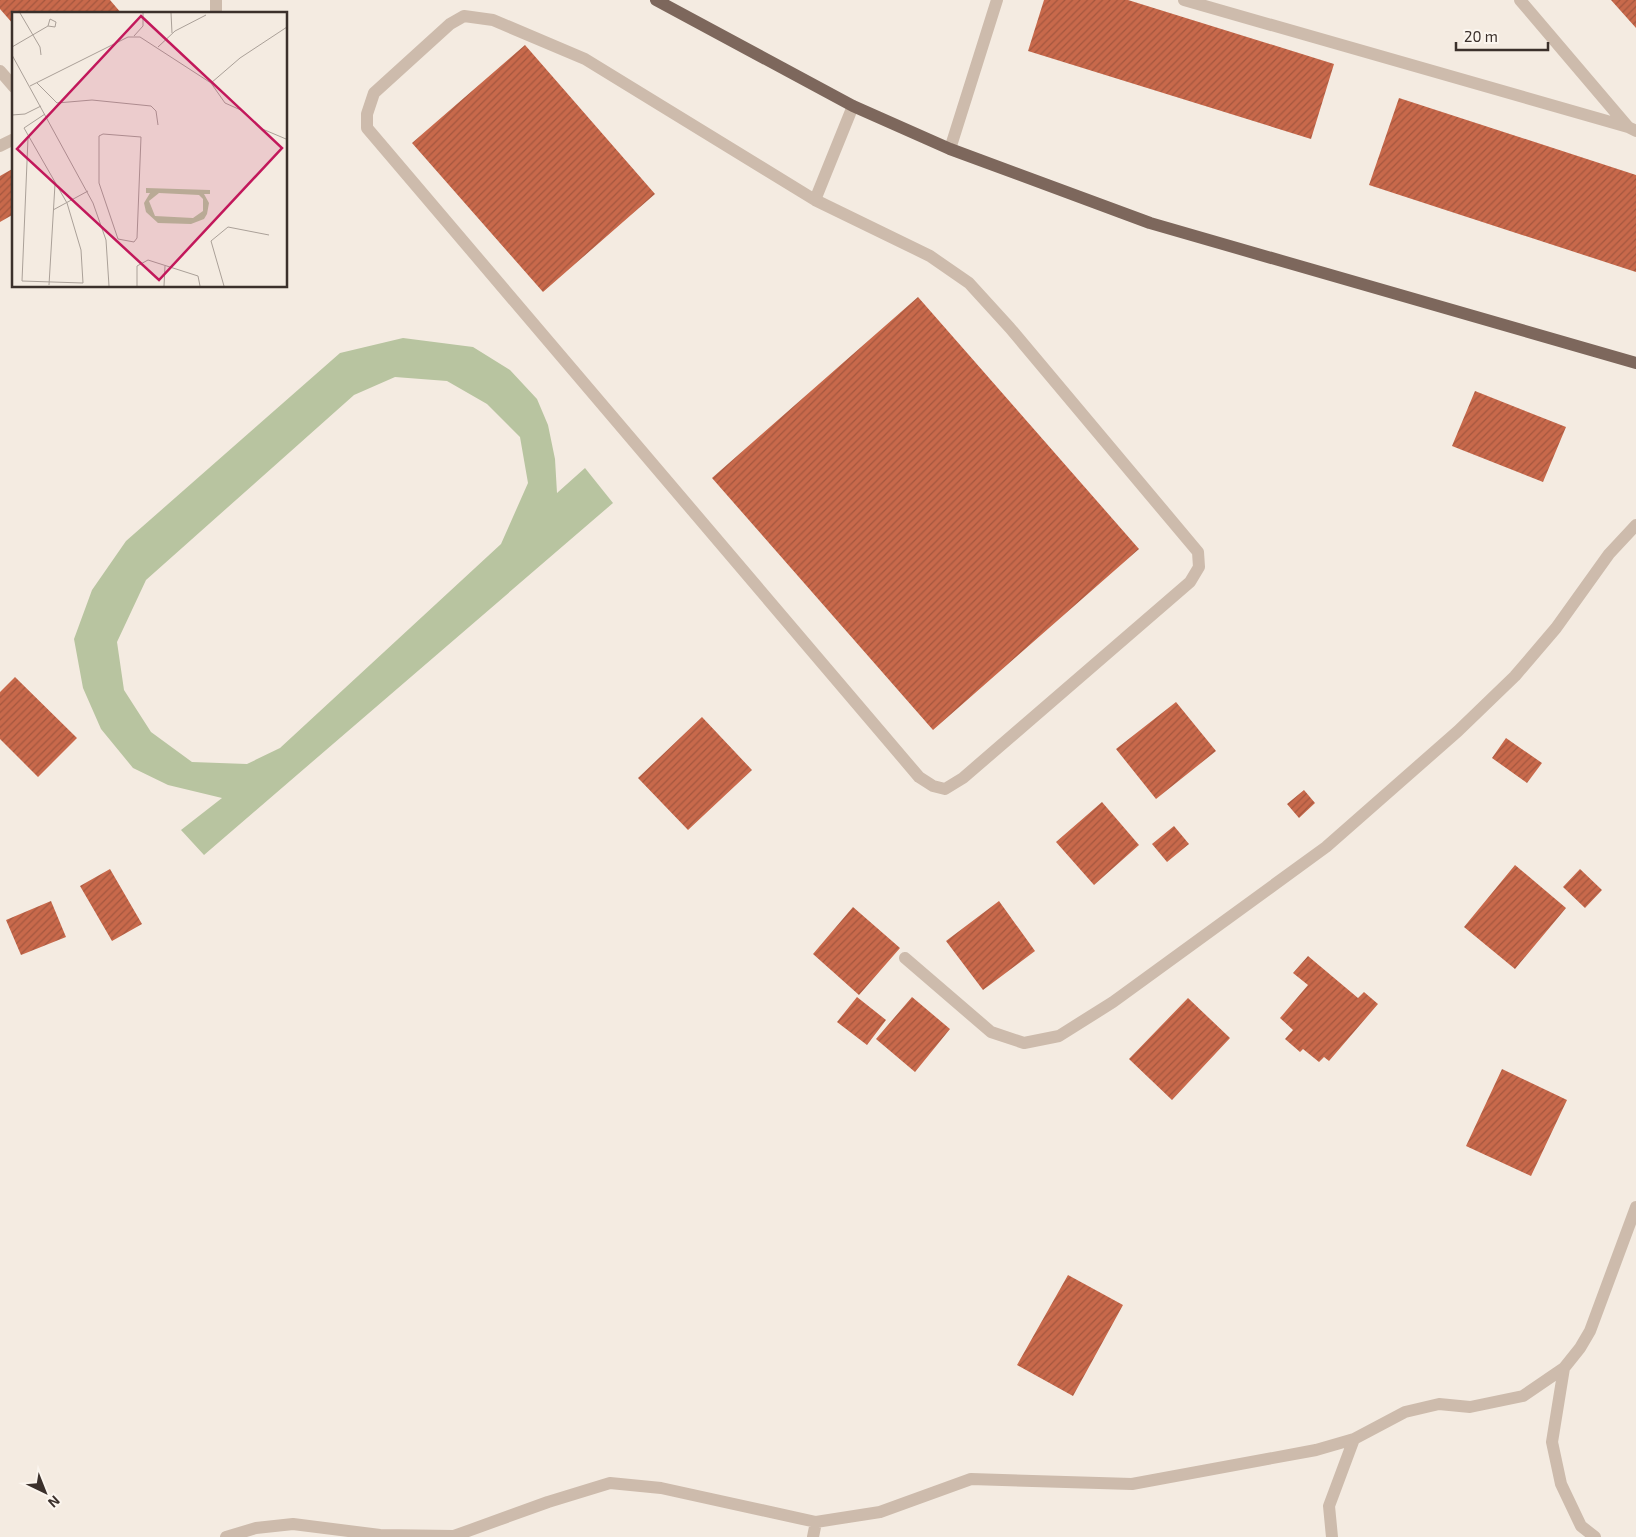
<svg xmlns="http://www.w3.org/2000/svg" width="1636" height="1537" viewBox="0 0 1636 1537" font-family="'Exo 2',sans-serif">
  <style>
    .pitch { fill: #b8c4a0; fill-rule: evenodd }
    .building { fill: url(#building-hatch) }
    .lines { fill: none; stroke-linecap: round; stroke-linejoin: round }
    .minor { stroke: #cdbbac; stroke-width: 12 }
    .major { stroke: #7d675c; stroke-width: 12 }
    .inset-road { fill: none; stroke: #aaa098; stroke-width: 1 }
    .view { fill: #c2185b; fill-opacity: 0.15; stroke: #c2185b; stroke-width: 2.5 }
    .inset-edge { fill: none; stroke: #3b302b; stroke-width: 2.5 }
  </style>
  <defs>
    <pattern id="building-hatch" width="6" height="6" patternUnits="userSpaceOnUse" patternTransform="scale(1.25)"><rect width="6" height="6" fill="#c8694b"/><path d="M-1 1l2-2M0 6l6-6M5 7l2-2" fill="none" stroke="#a4573f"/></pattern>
  </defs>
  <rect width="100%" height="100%" fill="#f4ebe1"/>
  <path class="pitch" d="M 403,338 L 473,347 L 510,370 L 537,399 L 548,425 L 555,459 L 557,493 L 585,468 L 613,503 L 204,855 L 181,830 L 222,798 L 168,785 L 133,768 L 101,729 L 83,688 L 74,639 L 92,590 L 126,541 L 340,353 ZM 395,377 L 447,381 L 487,404 L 520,437 L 528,483 L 501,544 L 280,748 L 247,764 L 192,762 L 151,732 L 124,690 L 117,642 L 146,580 L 354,395 Z"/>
  <path class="building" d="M 0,0 L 110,0 L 122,14 L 14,14 L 14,25 L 0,9 Z
    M 1044,0 L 1128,0 L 1334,64 L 1311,139 L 1028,51 Z
    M 1611,0 L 1636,0 L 1636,28 Z
    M 525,45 L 655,194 L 543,292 L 412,143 Z
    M 1399,98 L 1636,175 L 1636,272 L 1369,185 Z
    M 14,168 L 14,214 L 0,222 L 0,176 Z
    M 918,297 L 1139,549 L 933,730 L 712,478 Z
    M 1475,391 L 1566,427 L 1543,482 L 1452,446 Z
    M 15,677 L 77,738 L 38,777 L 0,739 L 0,692 Z
    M 1176,702 L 1216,751 L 1156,799 L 1116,749 Z
    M 702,717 L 752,770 L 688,830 L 638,778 Z
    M 1506,738 L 1542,763 L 1527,783 L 1492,758 Z
    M 1304,790 L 1315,803 L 1299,818 L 1287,804 Z
    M 1102,802 L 1139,845 L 1094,885 L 1056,842 Z
    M 1174,826 L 1189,844 L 1167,862 L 1152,844 Z
    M 1515,865 L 1566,908 L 1515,969 L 1464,927 Z
    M 110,869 L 142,924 L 112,941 L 80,886 Z
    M 1580,869 L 1602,890 L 1585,908 L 1563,887 Z
    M 51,901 L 66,937 L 21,955 L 6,920 Z
    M 999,901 L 1035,951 L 983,990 L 946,941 Z
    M 853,907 L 900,948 L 859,995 L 813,954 Z
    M 1308,956 L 1358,998 L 1364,992 L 1378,1004 L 1329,1061 L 1324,1057 L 1319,1062 L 1303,1049 L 1300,1052 L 1285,1039 L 1293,1030 L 1280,1018 L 1308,985 L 1293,973 Z
    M 857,997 L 886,1020 L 867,1045 L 837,1022 Z
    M 912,997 L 950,1029 L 915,1072 L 876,1039 Z
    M 1188,998 L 1230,1038 L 1172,1100 L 1129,1059 Z
    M 1502,1069 L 1567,1100 L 1531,1176 L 1466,1146 Z
    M 1068,1275 L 1123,1305 L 1073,1396 L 1017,1365 Z"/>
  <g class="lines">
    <path class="minor" d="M 216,0 L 216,14
      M 1184,0 L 1628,127 L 1636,131
      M 1520,0 L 1628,127
      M 464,16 L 493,20 L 585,59 L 815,200 L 930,256 L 969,283 L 1010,328 L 1198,552 L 1199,567 L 1190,582 L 963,778 L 945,789 L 933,786 L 919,777 L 367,128 L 367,114 L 374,93 L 450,24 Z
      M 0,71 L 14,87
      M 0,146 L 14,139
      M 950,149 L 997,0
      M 815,200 L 853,106
      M 905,958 L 991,1032 L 1024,1043 L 1059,1036 L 1113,1002 L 1326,847 L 1458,731 L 1515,676 L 1556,628 L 1609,554 L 1636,525
      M 1564,1368 L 1552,1442 L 1561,1484 L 1581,1526 L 1595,1537
      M 226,1537 L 256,1528 L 293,1524 L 380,1535 L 454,1536 L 548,1502 L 610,1483 L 661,1488 L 816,1522 L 880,1512 L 971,1479 L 1132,1484 L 1316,1450 L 1354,1439 L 1405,1412 L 1439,1404 L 1470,1407 L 1523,1396 L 1564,1368 L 1580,1348 L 1590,1331 L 1636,1207
      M 813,1537 L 816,1522
      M 1332,1537 L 1329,1506 L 1354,1439"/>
    <path class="major" d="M 656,0 L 853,106 L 950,149 L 1150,223 L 1636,363"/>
  </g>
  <g transform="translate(12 12)">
    <rect width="275" height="275" fill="#f4ebe1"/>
    <path d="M 134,176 L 198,178 L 198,182 L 192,182 L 197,191 L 195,202 L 192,207 L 179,212 L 146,211 L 134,200 L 132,191 L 138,181 L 134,181 ZM 147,181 L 187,183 L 191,187 L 191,199 L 181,206 L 143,204 L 137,189 Z" fill="#b8c4a0" fill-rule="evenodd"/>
    <path class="inset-road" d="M 8,1 L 28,35 L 29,43M 159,1 L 160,21M 122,24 L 131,14 L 131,1M 0,35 L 36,14 L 43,15 L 44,10 L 38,7 L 36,14M 146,35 L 163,19 L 194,3M 0,43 L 81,191 L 94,228 L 97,274M 25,71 L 45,91 L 80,88 L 139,94 L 144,99 L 146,113M 199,71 L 228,46 L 275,15M 18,74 L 116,25 L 128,25 L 199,71 L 213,91 L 231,99 L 248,116 L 274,127M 0,103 L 13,102 L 29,94M 91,122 L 129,125 L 125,226 L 122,230 L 106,227 L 87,171 L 87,124 ZM 16,126 L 10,269 L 71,271 L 69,238 L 55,191 L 12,116 L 33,102M 41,198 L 76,179M 37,273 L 43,172M 125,274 L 125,254 L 136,248 L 186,264 L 188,274M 152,274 L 153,254M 212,274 L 199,229 L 216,215 L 257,223"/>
    <path class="view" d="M 129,4 L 270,136 L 147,268 L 5,137 Z"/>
    <rect width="275" height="275" class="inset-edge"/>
  </g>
  <g transform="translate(45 1492) rotate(137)" stroke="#fbf5ee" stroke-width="4" paint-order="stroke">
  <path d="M0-4L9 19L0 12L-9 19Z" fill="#3b302b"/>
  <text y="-8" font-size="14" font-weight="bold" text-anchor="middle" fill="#3b302b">N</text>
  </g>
  <path d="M1456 42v8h92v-8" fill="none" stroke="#3b302b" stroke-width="2.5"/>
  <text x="1464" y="42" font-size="15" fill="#3b302b" stroke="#fbf5ee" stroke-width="4" paint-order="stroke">20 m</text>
</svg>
